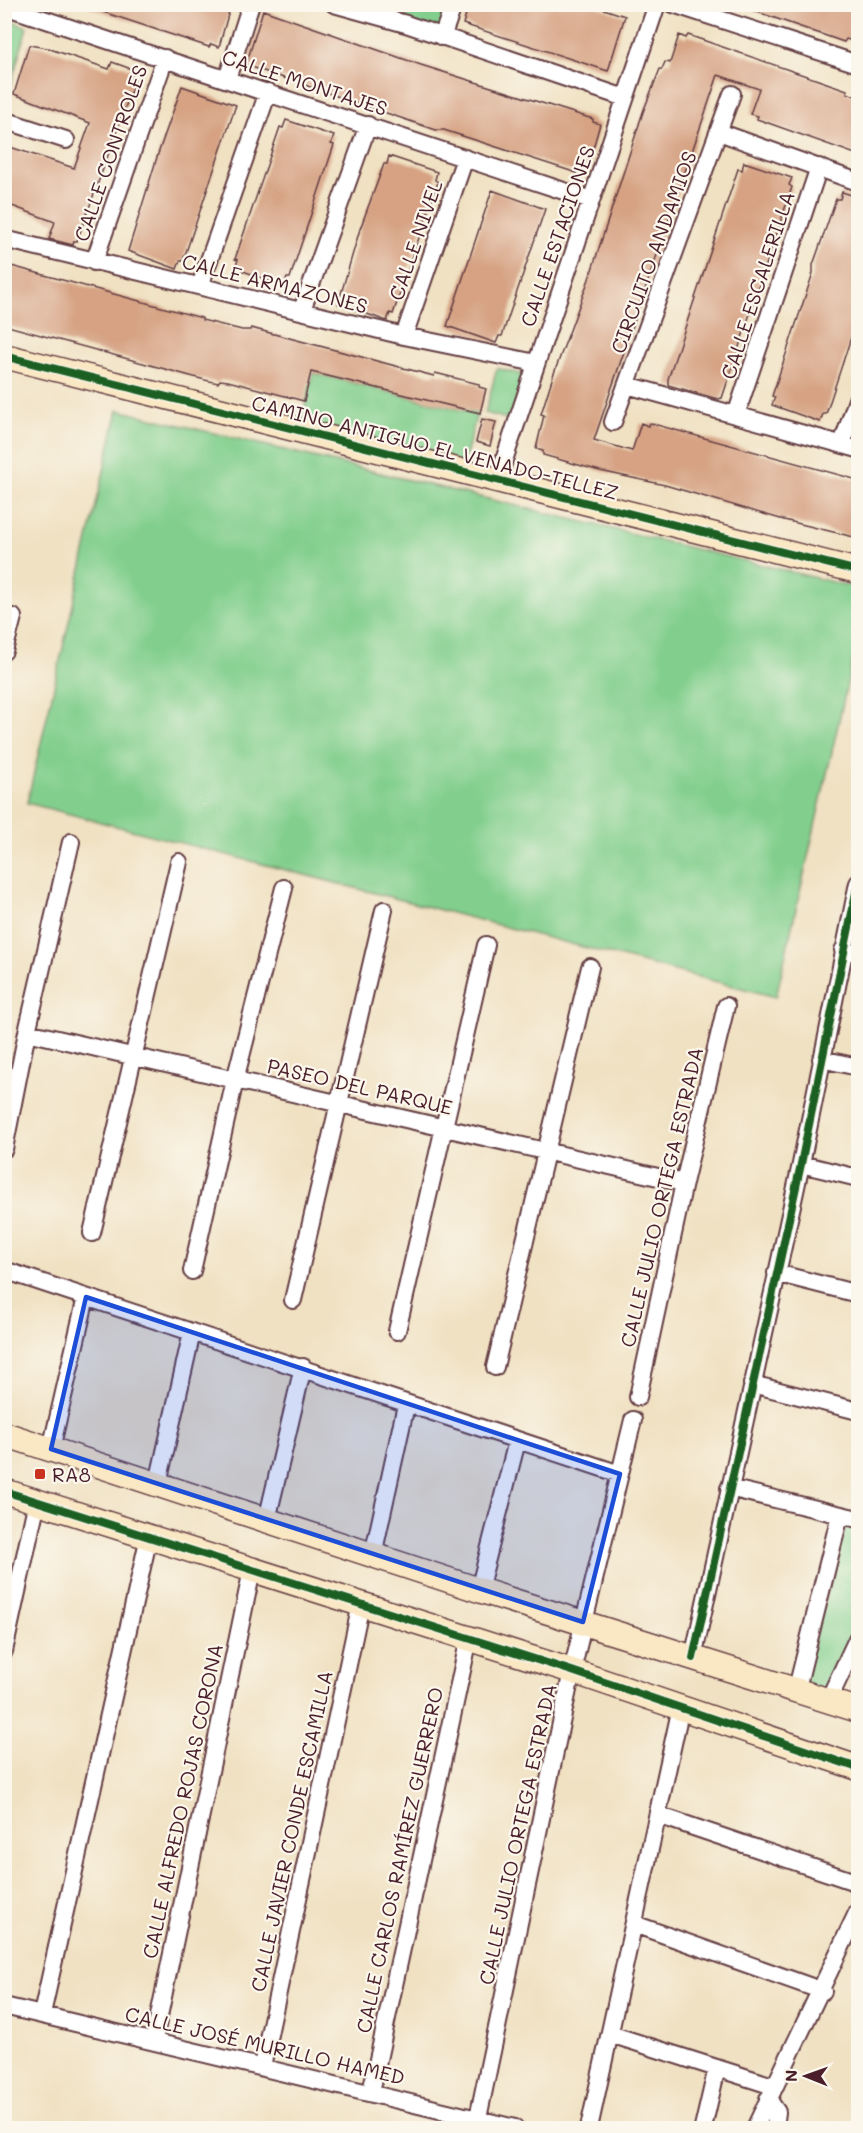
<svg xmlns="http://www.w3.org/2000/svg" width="863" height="2133" viewBox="0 0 863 2133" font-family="Mali,sans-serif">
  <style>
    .green { fill: #82cf8d; stroke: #66775c; stroke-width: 1.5 }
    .building { fill: #d6a283 }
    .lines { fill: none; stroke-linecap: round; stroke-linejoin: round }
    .street-casing { stroke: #633c42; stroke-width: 20 }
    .secondary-casing { stroke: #633c42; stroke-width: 27 }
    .street { stroke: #fff; stroke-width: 16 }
    .secondary { stroke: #fae7c3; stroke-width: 24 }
    .cycleway-casing { stroke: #fbf7ec; stroke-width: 11 }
    .cycleway { stroke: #1b5e20; stroke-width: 8 }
    .marked { fill: #1d4ed8; fill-opacity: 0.2; stroke: #1d4ed8; stroke-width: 4.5; stroke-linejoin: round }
    .poi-dot { fill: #c8321e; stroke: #fbf7ec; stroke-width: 2 }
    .labels { text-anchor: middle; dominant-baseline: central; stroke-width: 4.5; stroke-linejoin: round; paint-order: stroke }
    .street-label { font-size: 20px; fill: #4a1f2b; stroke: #fbf7ec }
    .poi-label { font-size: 20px; fill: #4a1f2b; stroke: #fbf7ec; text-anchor: start }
  </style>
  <rect width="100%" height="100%" fill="#fbf7ec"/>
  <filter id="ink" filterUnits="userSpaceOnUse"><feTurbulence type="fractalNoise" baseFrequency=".0167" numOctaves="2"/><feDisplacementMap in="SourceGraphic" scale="12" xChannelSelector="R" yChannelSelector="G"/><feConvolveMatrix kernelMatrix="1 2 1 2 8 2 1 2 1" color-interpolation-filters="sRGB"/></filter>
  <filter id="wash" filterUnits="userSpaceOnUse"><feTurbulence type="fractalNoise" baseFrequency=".008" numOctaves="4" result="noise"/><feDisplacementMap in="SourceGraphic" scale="24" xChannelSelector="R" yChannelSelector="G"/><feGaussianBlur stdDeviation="1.35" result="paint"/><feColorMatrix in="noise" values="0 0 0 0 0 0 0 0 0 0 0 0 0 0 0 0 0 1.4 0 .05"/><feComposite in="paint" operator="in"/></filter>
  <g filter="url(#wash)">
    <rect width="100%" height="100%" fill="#f0e1c2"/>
    <path class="green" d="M 410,5 L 450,5 L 439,33 L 404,22 Z
      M 5,18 L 27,27 L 5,105 Z
      M 497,368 L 523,375 L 511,420 L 485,413 Z
      M 313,373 L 477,414 L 462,470 L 300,426 Z
      M 118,410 L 858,588 L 858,637 L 776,997 L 27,803 Z
      M 846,1525 L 858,1527 L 858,1629 L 828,1693 L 801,1686 Z"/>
    <g id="blocks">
      <path class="building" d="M 89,4 L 231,4 L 219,47 L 211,44 L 209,47 L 88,7 Z
        M 469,4 L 589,4 L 625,16 L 608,71 L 463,24 Z
        M 743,4 L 858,4 L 858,42 L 846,39 L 844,42 L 743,7 Z
        M 263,10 L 421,65 L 593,119 L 593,122 L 600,124 L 586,173 L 579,170 L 577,173 L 444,130 L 436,130 L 246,65 Z
        M 679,35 L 686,38 L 688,35 L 818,80 L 847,90 L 847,93 L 858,97 L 858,155 L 757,119 L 758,116 L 750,114 L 759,89 L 718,75 L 594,440 L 632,451 L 641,423 L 648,426 L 650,423 L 858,480 L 858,538 L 784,520 L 665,485 L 600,471 L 543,455 L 543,451 L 536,449 L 544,415 L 541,414 L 553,376 L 589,279 L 643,112 L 660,69 L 662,69 L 665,62 L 670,63 Z
        M 29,45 L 47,48 L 109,69 L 112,62 L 134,70 L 132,78 L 135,80 L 120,122 L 77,241 L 74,241 L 73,245 L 49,239 L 55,222 L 4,203 L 4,145 L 74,168 L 90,123 L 14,94 Z
        M 182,86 L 236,105 L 183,261 L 180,261 L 177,269 L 128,251 L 158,154 Z
        M 286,120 L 334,136 L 331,144 L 334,145 L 290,278 L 287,278 L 284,286 L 235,268 L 238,260 L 235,259 L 280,127 L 283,128 Z
        M 389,156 L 437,172 L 435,180 L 438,182 L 393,314 L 390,313 L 387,321 L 338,304 L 360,229 L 384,164 L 387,164 Z
        M 744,162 L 792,178 L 789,185 L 792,187 L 722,398 L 718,399 L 668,385 L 668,379 L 738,169 L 742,170 Z
        M 492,190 L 545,209 L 502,336 L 499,336 L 496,343 L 447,326 Z
        M 842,192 L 858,197 L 858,316 L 826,414 L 823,414 L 820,422 L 772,405 L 775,397 L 772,396 L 813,273 L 813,265 L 836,199 L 840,199 Z
        M 4,264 L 202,318 L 202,320 L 242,330 L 250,330 L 251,328 L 434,376 L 435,373 L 479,384 L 479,387 L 486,389 L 480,413 L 311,372 L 304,401 L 228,381 L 220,380 L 218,383 L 205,380 L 4,325 Z
        M 482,419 L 496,422 L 490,446 L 476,442 Z"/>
    </g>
  </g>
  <g filter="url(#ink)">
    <use href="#blocks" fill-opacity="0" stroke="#633c42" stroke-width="1.5"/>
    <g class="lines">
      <g class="street-casing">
        <path id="street" d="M 334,4 L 406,24 L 625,98
          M 673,4 L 858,64
          M 4,6 L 591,200
          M 442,37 L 454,4
          M 227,79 L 251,4
          M 4,120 L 66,140
          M 719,132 L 858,182
          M 4,239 L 404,336 L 536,363
          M 94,262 L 165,58
          M 200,286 L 268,92
          M 302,310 L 368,125
          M 404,336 L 465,158
          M 627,385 L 858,449
          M 736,415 L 819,167
          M 613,422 L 732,94
          M 842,444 L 858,397
          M 497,481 L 657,4
          M 4,651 L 13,617
          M 843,950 L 858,953
          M 27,1032 L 684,1183
          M 821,1059 L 858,1067
          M 4,1149 L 27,1032 L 71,842
          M 801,1164 L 858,1178
          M 92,1233 L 179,862
          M 4,1270 L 620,1474
          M 192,1271 L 235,1080 L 284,888
          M 776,1273 L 858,1294
          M 293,1300 L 384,910
          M 397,1331 L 486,945
          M 495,1367 L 590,967
          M 752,1384 L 858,1411
          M 638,1397 L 684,1183 L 726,1006
          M 51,1449 L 86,1297
          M 158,1483 L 192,1332
          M 729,1488 L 858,1519
          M 267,1520 L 303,1367
          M 373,1555 L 406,1405
          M 479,1590 L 517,1441
          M 4,1651 L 37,1501
          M 693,1658 L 801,1164 L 858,883
          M 797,1688 L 840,1515
          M 829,1699 L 858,1637
          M 658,1815 L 858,1883
          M 634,1924 L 823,1991
          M 4,2006 L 515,2128
          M 42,2014 L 149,1536
          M 610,2034 L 773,2086
          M 154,2040 L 252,1570
          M 262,2067 L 361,1604
          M 371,2092 L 469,1638
          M 768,2099 L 777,2112 L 775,2128
          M 478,2118 L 572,1671 L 633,1420
          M 589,2128 L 681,1707
          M 703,2128 L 717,2068
          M 755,2128 L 858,1911"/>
      </g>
      <g class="secondary-casing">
        <path id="secondary" d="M 4,356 L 858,571
          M 4,1434 L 479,1590 L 858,1710
          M 4,1491 L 572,1671 L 858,1768"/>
      </g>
      <use href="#street" class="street"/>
      <use href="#secondary" class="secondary"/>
      <g class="cycleway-casing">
        <path id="cycleway" d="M 4,356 L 858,571
          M 4,1491 L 572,1671 L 858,1768
          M 693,1658 L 801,1164 L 858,883"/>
      </g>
      <use href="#cycleway" class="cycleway"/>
    </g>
  </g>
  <path class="marked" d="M 86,1297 L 620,1474 L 583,1622 L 51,1449 Z"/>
  <rect class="poi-dot" x="34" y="1468" width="12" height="12" rx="3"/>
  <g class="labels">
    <g class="street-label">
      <text transform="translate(305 82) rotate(18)">CALLE MONTAJES</text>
      <text transform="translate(110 153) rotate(-71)">CALLE CONTROLES</text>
      <text transform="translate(557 236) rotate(-71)">CALLE ESTACIONES</text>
      <text transform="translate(415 240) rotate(-71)">CALLE NIVEL</text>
      <text transform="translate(653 252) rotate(-70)">CIRCUITO ANDAMIOS</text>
      <text transform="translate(275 283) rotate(14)">CALLE ARMAZONES</text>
      <text transform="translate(757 285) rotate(-72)">CALLE ESCALERILLA</text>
      <text transform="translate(435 447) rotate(14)">CAMINO ANTIGUO EL VENADO-TELLEZ</text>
      <text transform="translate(360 1086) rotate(13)">PASEO DEL PARQUE</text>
      <text transform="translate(661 1197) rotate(-77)">CALLE JULIO ORTEGA ESTRADA</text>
      <text transform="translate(182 1801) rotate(-78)">CALLE ALFREDO ROJAS CORONA</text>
      <text transform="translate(291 1831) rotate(-78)">CALLE JAVIER CONDE ESCAMILLA</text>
      <text transform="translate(517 1834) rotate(-78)">CALLE JULIO ORTEGA ESTRADA</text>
      <text transform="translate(399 1860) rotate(-78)">CALLE CARLOS RAMÍREZ GUERRERO</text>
      <text transform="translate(265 2045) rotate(13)">CALLE JOSÉ MURILLO HAMED</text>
    </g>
    <g class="poi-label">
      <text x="52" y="1474">RA8</text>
    </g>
  </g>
  <rect width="863" height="2133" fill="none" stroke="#fbf7ec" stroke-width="24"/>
  <g transform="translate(806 2076) rotate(271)" stroke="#fbf7ec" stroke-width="4.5" paint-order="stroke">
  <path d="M0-4.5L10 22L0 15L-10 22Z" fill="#4a1f2b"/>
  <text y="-9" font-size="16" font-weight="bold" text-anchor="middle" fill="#4a1f2b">N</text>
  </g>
</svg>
